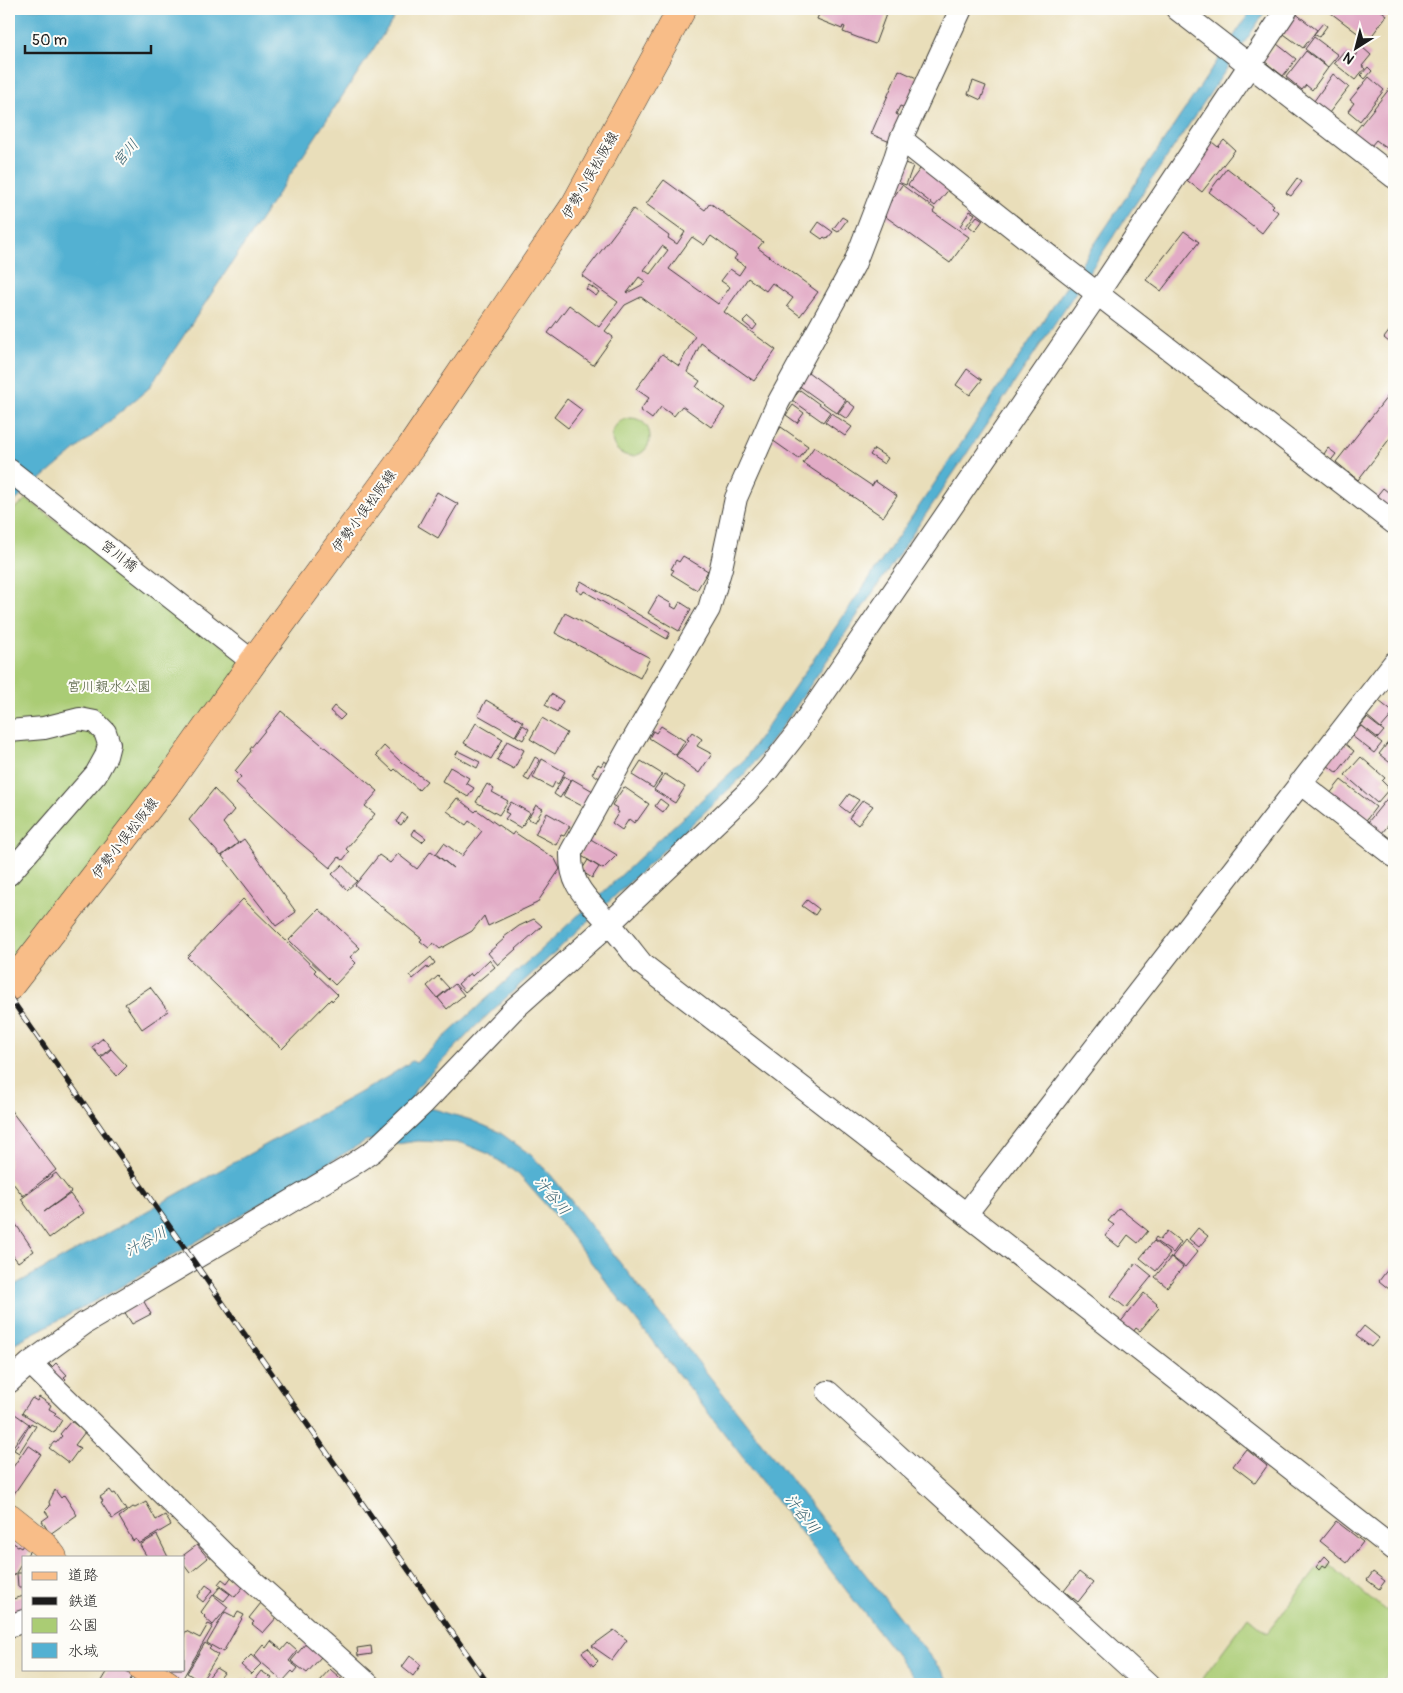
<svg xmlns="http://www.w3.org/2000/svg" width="1403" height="1693" viewBox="0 0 1403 1693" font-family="Pangolin,'Klee One',sans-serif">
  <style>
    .green { fill: #aacc74; stroke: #637448 }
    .water { fill: #53b1d2; stroke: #386677 }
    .building { fill: #e2abc6; fill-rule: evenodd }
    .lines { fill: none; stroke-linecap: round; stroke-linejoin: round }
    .minor-casing { stroke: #3b3934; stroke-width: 24 }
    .major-casing { stroke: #3b3934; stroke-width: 29 }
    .minor { stroke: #fff; stroke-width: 22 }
    .major { stroke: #f8bd88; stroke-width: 28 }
    .rail-casing { stroke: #1c1c1c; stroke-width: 5.5 }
    .rail { stroke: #fdfcf7; stroke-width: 4; stroke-dasharray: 11; stroke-linecap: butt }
    .labels { text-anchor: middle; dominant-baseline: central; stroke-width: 4; stroke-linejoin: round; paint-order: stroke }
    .street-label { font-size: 14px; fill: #1c1c1c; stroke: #fdfcf7 }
    .park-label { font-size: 14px; fill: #4e5a3b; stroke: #fdfcf7 }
    .water-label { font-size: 15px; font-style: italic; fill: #355f6e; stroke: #fdfcf7 }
  </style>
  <rect width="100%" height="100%" fill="#fdfcf7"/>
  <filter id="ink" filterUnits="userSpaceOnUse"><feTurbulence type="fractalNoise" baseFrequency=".02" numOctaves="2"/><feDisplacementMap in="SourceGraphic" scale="10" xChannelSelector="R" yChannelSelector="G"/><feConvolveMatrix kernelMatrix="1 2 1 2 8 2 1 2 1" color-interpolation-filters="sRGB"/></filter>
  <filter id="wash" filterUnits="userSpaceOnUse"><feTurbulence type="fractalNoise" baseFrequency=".0096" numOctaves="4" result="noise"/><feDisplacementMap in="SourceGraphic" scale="20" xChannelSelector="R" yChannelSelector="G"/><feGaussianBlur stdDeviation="1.12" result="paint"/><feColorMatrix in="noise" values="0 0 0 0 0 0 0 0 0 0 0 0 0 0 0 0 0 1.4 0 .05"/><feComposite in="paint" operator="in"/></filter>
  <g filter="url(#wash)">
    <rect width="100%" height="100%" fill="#e9deba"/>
    <path class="green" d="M612 437a19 19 0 1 1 38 0a19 19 0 1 1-38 0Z
      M 27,499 L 250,666 L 9,986 L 9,513 Z
      M 1324,1560 L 1386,1611 L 1394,1600 L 1394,1665 L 1379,1684 L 1198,1684 L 1248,1617 L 1267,1633 Z"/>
    <path class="water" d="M 9,9 L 400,9 L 149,388 L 9,506 Z
      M 1252,9 L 1267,9 L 778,733 L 753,764 L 742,777 L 476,1026 L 416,1088 L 409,1106 L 434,1109 L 471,1120 L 499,1132 L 531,1155 L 550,1174 L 952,1684 L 919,1684 L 552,1212 L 518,1174 L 489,1154 L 462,1143 L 418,1141 L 397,1144 L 367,1140 L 112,1292 L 9,1346 L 9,1288 L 389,1076 L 412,1061 L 416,1063 L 584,910 L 744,760 L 922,502 Z"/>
    <g id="blocks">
      <path class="building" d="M 821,9 L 888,9 L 875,44 L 843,32 L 845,27 L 843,26 L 842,29 L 817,19 Z
        M 1328,9 L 1379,9 L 1387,15 L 1368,41 L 1327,10 Z
        M 1295,13 L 1317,30 L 1303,48 L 1281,32 Z
        M 1323,23 L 1327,26 L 1319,37 L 1314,34 Z
        M 1314,37 L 1338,55 L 1328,67 L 1305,49 Z
        M 1277,44 L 1296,59 L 1283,76 L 1264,61 Z
        M 1362,47 L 1371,55 L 1362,66 L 1365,68 L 1355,80 L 1334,63 L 1345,50 L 1354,57 Z
        M 1306,51 L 1328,68 L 1312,90 L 1306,85 L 1302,90 L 1286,77 Z
        M 1368,67 L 1372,71 L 1365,79 L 1361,75 Z
        M 899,70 L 921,80 L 908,109 L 900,106 L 896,114 L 901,117 L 890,142 L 871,134 Z
        M 1333,74 L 1349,87 L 1329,113 L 1314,101 Z
        M 1369,77 L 1384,90 L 1360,121 L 1348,111 L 1354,103 L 1350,100 Z
        M 973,81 L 986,86 L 981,100 L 968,94 Z
        M 1390,88 L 1394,92 L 1394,141 L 1388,149 L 1376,140 L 1371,146 L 1354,133 Z
        M 1224,140 L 1235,150 L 1202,192 L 1184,178 L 1212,142 L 1218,147 Z
        M 902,162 L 913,166 L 906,185 L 895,181 Z
        M 923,165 L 951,187 L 935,206 L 908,185 Z
        M 1227,168 L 1274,205 L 1272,207 L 1278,212 L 1262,233 L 1209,192 Z
        M 1297,178 L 1302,182 L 1291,196 L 1286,193 Z
        M 664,180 L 705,210 L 710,203 L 763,242 L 758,248 L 818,292 L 800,316 L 787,306 L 793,298 L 772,283 L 766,291 L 748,278 L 724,312 L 776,350 L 754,381 L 701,343 L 687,372 L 700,381 L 696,387 L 725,408 L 711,427 L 682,406 L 674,416 L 661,407 L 652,419 L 640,410 L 649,398 L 636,389 L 662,354 L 679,366 L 695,336 L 641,297 L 625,305 L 605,331 L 613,337 L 593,365 L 548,333 L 569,305 L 599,327 L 618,302 L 582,276 L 633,209 L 669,236 L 668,238 L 677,244 L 685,232 L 646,204 ZM 711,236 L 737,255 L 734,259 L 745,266 L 739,275 L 730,269 L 721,281 L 730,287 L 718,304 L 669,269 L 692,237 L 704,245 ZM 662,246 L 668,250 L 650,274 L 644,270 ZM 639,277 L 645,281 L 642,285 L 627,293 Z
        M 902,185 L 935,209 L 933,212 L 969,237 L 950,263 L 882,214 Z
        M 970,211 L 975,214 L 964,229 L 960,226 Z
        M 977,216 L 983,220 L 975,231 L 969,226 Z
        M 842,217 L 847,220 L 838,232 L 833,229 Z
        M 819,222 L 833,232 L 827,239 L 824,237 L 822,239 L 812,232 Z
        M 1184,231 L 1199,242 L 1161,291 L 1146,280 Z
        M 589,285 L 599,292 L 596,296 L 586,289 Z
        M 748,317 L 757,325 L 753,330 L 743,322 Z
        M 1394,325 L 1394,346 L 1384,338 Z
        M 967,369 L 982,380 L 970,395 L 956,385 Z
        M 808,372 L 846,400 L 837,413 L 798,385 Z
        M 1394,388 L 1394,433 L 1358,480 L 1336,462 Z
        M 800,390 L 830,412 L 823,422 L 792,400 Z
        M 567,399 L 582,410 L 568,428 L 554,417 Z
        M 847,401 L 855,407 L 847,419 L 838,413 Z
        M 793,405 L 804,413 L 797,423 L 786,415 Z
        M 831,413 L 852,427 L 845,436 L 825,422 Z
        M 781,427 L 808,446 L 799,459 L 772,440 Z
        M 814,447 L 872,486 L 875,481 L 897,496 L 883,517 L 803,463 Z
        M 1328,448 L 1336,454 L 1329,463 L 1322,457 Z
        M 874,449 L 888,458 L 884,464 L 870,455 Z
        M 1383,488 L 1394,497 L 1394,504 L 1390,510 L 1375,498 Z
        M 437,492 L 458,504 L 438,538 L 418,526 Z
        M 683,556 L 708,571 L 697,590 L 671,574 L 674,570 L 671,569 L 676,560 L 679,562 Z
        M 581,581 L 670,633 L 667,639 L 584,591 L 582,594 L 576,590 Z
        M 658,596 L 672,604 L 671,606 L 676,609 L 680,602 L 691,609 L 679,631 L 648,613 Z
        M 565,613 L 650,658 L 640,678 L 555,633 Z
        M 551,694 L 563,701 L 557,712 L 545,705 Z
        M 486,700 L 523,722 L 515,736 L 478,715 Z
        M 1379,701 L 1394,713 L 1381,728 L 1367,716 Z
        M 334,706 L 345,715 L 340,720 L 330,711 Z
        M 281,711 L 378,791 L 365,806 L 375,814 L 346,849 L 349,852 L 343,860 L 339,857 L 330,868 L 298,841 L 236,783 L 241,777 L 235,771 L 251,751 L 250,749 Z
        M 542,718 L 567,733 L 555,754 L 530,739 Z
        M 1367,718 L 1384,731 L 1378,738 L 1361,725 Z
        M 476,723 L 503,739 L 491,759 L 464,743 Z
        M 523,725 L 529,729 L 523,740 L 516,736 Z
        M 661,726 L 685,741 L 676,755 L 649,738 L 653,731 L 656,733 Z
        M 1361,726 L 1382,743 L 1374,753 L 1352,736 Z
        M 692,732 L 702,739 L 697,746 L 712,754 L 699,773 L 676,756 L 689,740 L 687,739 Z
        M 1390,740 L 1394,744 L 1394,766 L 1379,754 Z
        M 507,741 L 524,750 L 514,769 L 497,760 Z
        M 1344,743 L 1354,751 L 1337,773 L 1327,765 Z
        M 384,746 L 401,762 L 427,781 L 419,790 L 395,769 L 393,771 L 376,755 Z
        M 458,751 L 480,762 L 477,768 L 455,756 Z
        M 535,757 L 540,760 L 529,781 L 524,778 Z
        M 1361,757 L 1385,778 L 1382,781 L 1388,787 L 1387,788 L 1389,789 L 1377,803 L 1345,775 Z
        M 542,759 L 565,772 L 558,784 L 555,782 L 552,788 L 533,778 Z
        M 604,761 L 608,763 L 600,778 L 592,774 L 598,764 L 601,766 Z
        M 641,761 L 662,774 L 653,788 L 632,775 Z
        M 450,767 L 469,778 L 466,783 L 474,788 L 468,797 L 442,781 Z
        M 665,774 L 685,787 L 675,803 L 654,790 Z
        M 564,776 L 571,780 L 560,798 L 554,794 Z
        M 572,779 L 593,791 L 584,807 L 563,796 Z
        M 1341,780 L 1376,807 L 1364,823 L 1329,795 Z
        M 487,784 L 494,789 L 492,792 L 508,801 L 499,815 L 476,802 Z
        M 624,787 L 649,804 L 637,821 L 636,820 L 634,823 L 629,819 L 622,830 L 612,823 L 619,812 L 616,811 L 617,808 L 612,805 Z
        M 214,789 L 234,810 L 223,823 L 238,843 L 221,856 L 189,820 Z
        M 1394,790 L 1394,818 L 1382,833 L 1368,822 Z
        M 849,794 L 859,800 L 849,813 L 840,806 Z
        M 457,798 L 475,812 L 477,810 L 512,835 L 514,832 L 555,859 L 560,869 L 537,903 L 488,926 L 484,916 L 472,931 L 440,949 L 433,943 L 429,948 L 420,941 L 422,939 L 355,885 L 379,855 L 390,863 L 398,854 L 417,869 L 431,851 L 453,868 L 436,854 L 444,843 L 462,856 L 482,831 L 469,821 L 466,825 L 447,811 Z
        M 660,799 L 668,805 L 663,812 L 655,806 Z
        M 863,800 L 873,806 L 858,825 L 849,818 Z
        M 511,802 L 530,813 L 521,828 L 505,819 L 509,814 L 505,812 Z
        M 536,805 L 543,809 L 535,822 L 528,819 Z
        M 402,813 L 407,817 L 401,825 L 396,822 Z
        M 547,813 L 570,826 L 564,836 L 561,835 L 556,845 L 535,834 Z
        M 414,829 L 426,838 L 422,842 L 411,834 Z
        M 589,838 L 617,855 L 603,869 L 580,855 Z
        M 244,839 L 296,912 L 276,926 L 222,856 Z
        M 588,860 L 599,867 L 592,878 L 581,871 Z
        M 342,865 L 357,881 L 347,890 L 332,874 Z
        M 243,899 L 316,970 L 314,972 L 338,995 L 332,1001 L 331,999 L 282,1049 L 187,957 Z
        M 807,900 L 819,909 L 815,915 L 802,906 Z
        M 319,909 L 360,948 L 350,957 L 356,963 L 335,985 L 289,940 Z
        M 534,919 L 542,926 L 498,965 L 488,953 L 505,938 L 504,937 L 519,926 Z
        M 431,957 L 435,963 L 428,969 L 427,967 L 413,979 L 410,975 Z
        M 489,960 L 495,967 L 465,992 L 458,984 L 470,973 L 472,976 Z
        M 438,976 L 449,988 L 437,998 L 427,986 Z
        M 455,984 L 464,995 L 447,1009 L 438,998 Z
        M 150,987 L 168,1011 L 142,1029 L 125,1004 Z
        M 103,1038 L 111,1048 L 100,1057 L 92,1047 Z
        M 111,1049 L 127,1066 L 117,1076 L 101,1058 Z
        M 9,1108 L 56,1170 L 23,1196 L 9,1178 Z
        M 56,1173 L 71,1192 L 44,1212 L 70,1194 L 84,1213 L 49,1238 L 21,1199 Z
        M 1119,1208 L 1148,1231 L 1138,1243 L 1128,1235 L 1119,1247 L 1105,1236 L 1114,1225 L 1108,1221 Z
        M 11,1217 L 34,1251 L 18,1262 L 11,1253 L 9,1254 L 9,1218 Z
        M 1198,1228 L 1208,1236 L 1199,1247 L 1189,1239 Z
        M 1167,1231 L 1181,1242 L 1173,1253 L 1154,1240 L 1156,1237 L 1160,1240 Z
        M 1185,1240 L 1198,1251 L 1185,1267 L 1172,1257 Z
        M 1154,1241 L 1170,1254 L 1156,1271 L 1140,1258 Z
        M 1171,1257 L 1183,1267 L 1167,1287 L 1155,1277 Z
        M 1136,1263 L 1152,1276 L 1126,1308 L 1111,1296 Z
        M 1391,1265 L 1394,1268 L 1394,1282 L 1389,1289 L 1379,1281 Z
        M 1144,1293 L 1157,1304 L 1156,1305 L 1159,1308 L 1140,1331 L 1136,1328 L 1131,1335 L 1119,1324 Z
        M 143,1300 L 151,1314 L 132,1324 L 124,1311 Z
        M 1364,1326 L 1379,1338 L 1371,1347 L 1356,1336 Z
        M 48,1363 L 52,1367 L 56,1363 L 67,1375 L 64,1377 L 66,1379 L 59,1385 L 44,1367 Z
        M 39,1397 L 51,1405 L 49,1409 L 56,1413 L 54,1415 L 62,1420 L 54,1433 L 22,1413 L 32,1398 L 37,1401 Z
        M 15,1414 L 29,1424 L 12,1448 L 9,1446 L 9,1423 Z
        M 71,1421 L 85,1432 L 75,1445 L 80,1448 L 69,1463 L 49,1448 L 54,1442 L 56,1443 L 62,1436 L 60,1434 Z
        M 31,1423 L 36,1426 L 19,1453 L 14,1450 Z
        M 28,1445 L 41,1454 L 9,1501 L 9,1473 Z
        M 1246,1449 L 1267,1466 L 1255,1483 L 1233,1466 Z
        M 55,1490 L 61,1498 L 64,1495 L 77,1515 L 50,1534 L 42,1521 L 49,1516 L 45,1511 L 50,1506 L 49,1502 Z
        M 110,1490 L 113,1494 L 115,1493 L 126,1510 L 112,1519 L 101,1502 L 103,1501 L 100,1497 Z
        M 146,1502 L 156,1520 L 165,1515 L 171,1525 L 139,1544 L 136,1539 L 133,1541 L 119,1517 L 133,1507 L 135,1508 Z
        M 1336,1521 L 1363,1542 L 1347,1563 L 1320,1541 Z
        M 157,1535 L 168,1557 L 147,1557 L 140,1545 Z
        M 10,1541 L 21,1548 L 23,1545 L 30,1550 L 26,1557 L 24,1557 L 24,1560 L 14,1576 L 9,1573 Z
        M 197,1545 L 208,1558 L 190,1573 L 184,1565 L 184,1557 L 181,1557 Z
        M 1325,1556 L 1330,1561 L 1326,1567 L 1323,1565 L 1319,1570 L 1316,1567 Z
        M 235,1572 L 247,1582 L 235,1597 L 218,1584 L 222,1579 L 227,1583 Z
        M 1079,1572 L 1093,1583 L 1078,1602 L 1064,1591 Z
        M 1373,1572 L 1385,1581 L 1379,1589 L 1367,1580 Z
        M 17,1573 L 24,1573 L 24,1587 L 18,1587 Z
        M 206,1585 L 213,1590 L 203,1602 L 197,1597 Z
        M 220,1587 L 230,1594 L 224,1601 L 214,1594 Z
        M 213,1595 L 228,1607 L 213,1625 L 204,1617 L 205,1616 L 201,1612 Z
        M 24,1596 L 24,1613 L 12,1616 L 9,1600 Z
        M 261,1603 L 277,1617 L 263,1633 L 252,1624 L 254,1622 L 249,1618 Z
        M 225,1612 L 235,1617 L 238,1612 L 244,1615 L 223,1652 L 207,1643 Z
        M 208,1624 L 213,1626 L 180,1683 L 161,1669 L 184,1669 L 184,1635 L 186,1631 L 200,1638 Z
        M 614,1630 L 627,1640 L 612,1660 L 592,1646 Z
        M 312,1636 L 328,1649 L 307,1673 L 291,1661 Z
        M 271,1641 L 282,1650 L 288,1643 L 297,1651 L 289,1661 L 298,1668 L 294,1673 L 292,1671 L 283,1681 L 254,1656 L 263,1645 L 266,1648 Z
        M 205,1643 L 211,1647 L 209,1649 L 218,1655 L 201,1682 L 187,1673 Z
        M 371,1646 L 372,1654 L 358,1656 L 357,1648 Z
        M 588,1648 L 598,1661 L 593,1666 L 582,1652 Z
        M 251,1655 L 261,1664 L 251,1674 L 241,1665 Z
        M 410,1656 L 421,1665 L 413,1676 L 402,1667 Z
        M 216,1668 L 224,1673 L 216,1684 L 203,1684 Z
        M 108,1669 L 123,1669 L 133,1675 L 128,1684 L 99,1684 Z
        M 330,1669 L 347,1684 L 323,1684 L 319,1681 Z
        M 261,1671 L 272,1678 L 268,1684 L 238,1684 L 243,1678 L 251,1684 Z"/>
    </g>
  </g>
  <g filter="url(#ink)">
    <use href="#blocks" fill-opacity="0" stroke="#3b3934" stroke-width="1"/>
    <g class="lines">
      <g class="minor-casing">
        <path id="minor" d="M 961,9 L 901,139 L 895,158 L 854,265 L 778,403 L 736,498 L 721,568 L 709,609 L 633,740 L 571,852 C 570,886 585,896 605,919 C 618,933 630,949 642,964 L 966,1214 L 1394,1549
          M 1177,9 L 1394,177
          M 901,139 L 1068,271 L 1394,523
          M 9,470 L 253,662
          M 9,731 L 44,728 L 80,719 L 95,722 L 105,732 L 109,744 L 106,756 L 96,774 L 9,874
          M 1300,783 L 1394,856
          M 966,1214 L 1394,663
          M 30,1363 L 235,1565 L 368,1684
          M 9,1382 L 30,1363 L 85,1323 L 349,1167 L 373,1151 L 424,1103 L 513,1010 L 609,924 L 746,794 L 768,770 L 796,734 L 1098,293 L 1287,9
          M 828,1392 L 1148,1684
          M 9,1626 L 24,1621"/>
      </g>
      <g class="major-casing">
        <path id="major" d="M 9,987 L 165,786 L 253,662 L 411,447 L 575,205 L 682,9
          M 9,1517 L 43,1544 L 53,1557
          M 143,1669 L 167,1684"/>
      </g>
      <use href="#minor" class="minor"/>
      <use href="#major" class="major"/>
      <g class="rail-casing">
        <path id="rail" d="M 9,996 L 488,1684"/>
      </g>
      <use href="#rail" class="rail"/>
    </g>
  </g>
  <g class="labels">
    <g class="street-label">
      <text transform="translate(590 175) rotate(-60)">伊勢小俣松阪線</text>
      <text transform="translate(364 511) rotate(-54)">伊勢小俣松阪線</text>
      <text transform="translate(119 556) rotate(38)">宮川橋</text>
      <text transform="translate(125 838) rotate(-52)">伊勢小俣松阪線</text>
    </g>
    <g class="park-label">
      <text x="109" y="686">宮川親水公園</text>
    </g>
    <g class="water-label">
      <text transform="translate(126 153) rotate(-50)">宮川</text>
      <text transform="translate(552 1196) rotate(50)">汁谷川</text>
      <text transform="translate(146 1242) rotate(-29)">汁谷川</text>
      <text transform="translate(802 1514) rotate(52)">汁谷川</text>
    </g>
  </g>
  <rect width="1403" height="1693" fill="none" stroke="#fdfcf7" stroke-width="30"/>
  <rect x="22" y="1556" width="162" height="115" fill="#fdfcf7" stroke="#a3a29f"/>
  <rect x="32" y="1572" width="25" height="8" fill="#f8bd88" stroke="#a3a29f"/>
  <text x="68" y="1580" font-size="15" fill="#1c1c1c">道路</text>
  <rect x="32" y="1597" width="25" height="8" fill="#1c1c1c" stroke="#a3a29f"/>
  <text x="68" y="1606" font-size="15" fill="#1c1c1c">鉄道</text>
  <rect x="32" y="1618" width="25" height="15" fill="#aacc74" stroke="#a3a29f"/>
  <text x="68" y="1630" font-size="15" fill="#1c1c1c">公園</text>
  <rect x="32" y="1643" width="25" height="15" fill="#53b1d2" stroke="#a3a29f"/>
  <text x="68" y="1656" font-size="15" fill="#1c1c1c">水域</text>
  <g transform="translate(1356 48) rotate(216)" stroke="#fdfcf7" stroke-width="4" paint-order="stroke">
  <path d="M0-4L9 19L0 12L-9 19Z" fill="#1c1c1c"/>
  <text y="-8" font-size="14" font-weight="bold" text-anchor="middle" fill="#1c1c1c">N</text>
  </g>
  <path d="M25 45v8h126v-8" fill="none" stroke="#1c1c1c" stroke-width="2.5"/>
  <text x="32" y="45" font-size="15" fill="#1c1c1c" stroke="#fdfcf7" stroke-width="4" paint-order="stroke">50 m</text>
</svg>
